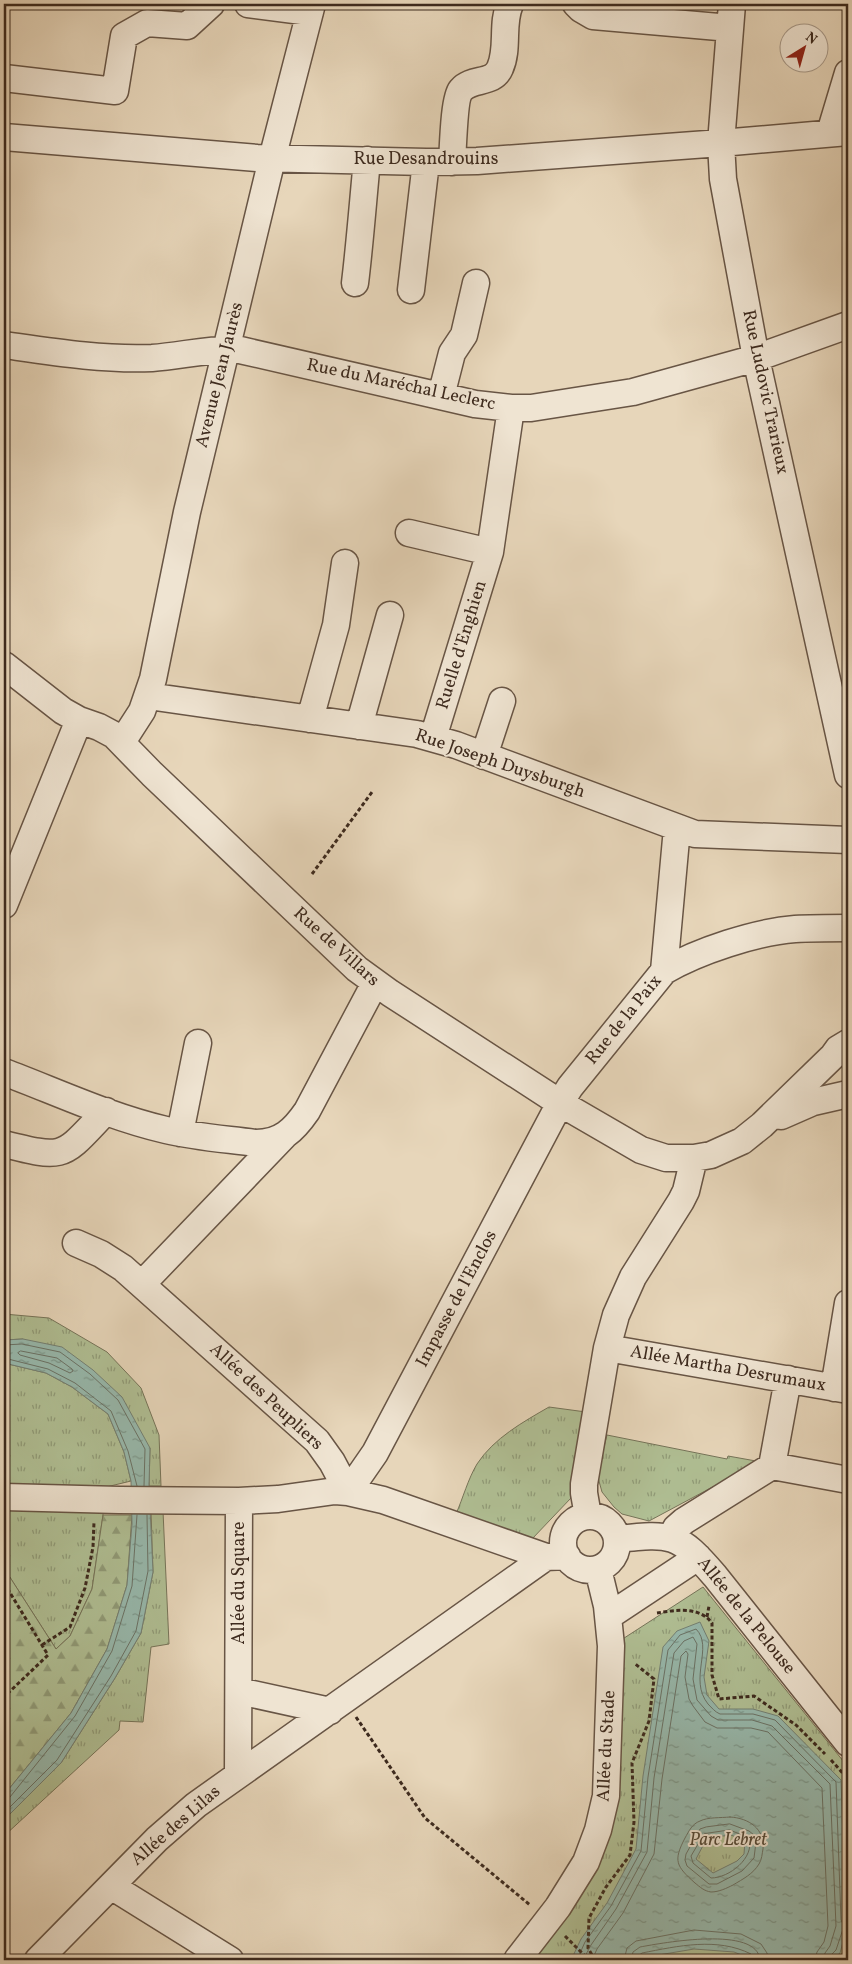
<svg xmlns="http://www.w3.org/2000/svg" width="852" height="1964" viewBox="0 0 852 1964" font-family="Vollkorn,serif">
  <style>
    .grass { fill: url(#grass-tufts); stroke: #767459 }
    .forest { fill: url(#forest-firs); stroke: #767459 }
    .water { fill: url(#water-ripples); stroke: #738074; fill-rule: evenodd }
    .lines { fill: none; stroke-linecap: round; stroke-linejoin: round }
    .shore { stroke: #6a7266; stroke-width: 1 }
    .minor-casing { stroke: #685545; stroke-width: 29 }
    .path { stroke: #3d2a1e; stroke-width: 3; stroke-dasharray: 4 2.5; stroke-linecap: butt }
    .minor { stroke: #efe4d2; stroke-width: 26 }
    .labels { text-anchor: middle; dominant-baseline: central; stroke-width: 4; stroke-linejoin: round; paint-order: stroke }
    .street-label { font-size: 18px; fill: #3d2a1e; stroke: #efe4d2 }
    .park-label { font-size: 18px; font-style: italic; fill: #544836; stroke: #efe4d2 }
  </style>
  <defs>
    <pattern id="grass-tufts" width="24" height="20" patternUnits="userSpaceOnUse" patternTransform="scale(1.25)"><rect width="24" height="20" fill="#b0bf94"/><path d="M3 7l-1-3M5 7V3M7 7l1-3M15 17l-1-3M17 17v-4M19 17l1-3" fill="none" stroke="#909b78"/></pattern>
    <pattern id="forest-firs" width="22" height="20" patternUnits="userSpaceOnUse" patternTransform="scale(1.25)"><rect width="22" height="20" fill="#b0bf94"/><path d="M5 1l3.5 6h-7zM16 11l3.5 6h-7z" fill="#909b78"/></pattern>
    <pattern id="water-ripples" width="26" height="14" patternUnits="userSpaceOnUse" patternTransform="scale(1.25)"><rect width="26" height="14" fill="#97b9ad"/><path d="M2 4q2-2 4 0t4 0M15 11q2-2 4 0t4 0" fill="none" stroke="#7c978c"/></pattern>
  </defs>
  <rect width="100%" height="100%" fill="#e7d6ba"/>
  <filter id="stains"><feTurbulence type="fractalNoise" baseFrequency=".004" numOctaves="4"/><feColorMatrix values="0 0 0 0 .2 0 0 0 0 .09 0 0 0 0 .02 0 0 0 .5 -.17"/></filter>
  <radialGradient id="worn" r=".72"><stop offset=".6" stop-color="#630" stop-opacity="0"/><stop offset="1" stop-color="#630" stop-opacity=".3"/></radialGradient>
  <path class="grass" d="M 4,1314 L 49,1318 L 107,1352 L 141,1388 L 159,1435 L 161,1486 L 149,1486 L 150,1448 L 23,1339 L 4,1340 Z
    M 4,1363 L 46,1373 L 72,1387 L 108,1414 L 124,1452 L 131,1481 L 102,1488 L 103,1515 L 92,1589 L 70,1636 L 56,1649 L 4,1568 Z
    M 549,1407 L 586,1412 L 571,1498 L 532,1539 L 456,1514 C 463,1498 468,1479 477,1464 C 494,1438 523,1422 549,1407 Z
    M 607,1435 L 727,1459 L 728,1456 L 756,1461 L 750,1467 L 649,1521 L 622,1514 L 614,1507 L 602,1492 L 597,1474 Z
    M 151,1511 L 163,1511 L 169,1644 L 151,1647 L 143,1722 L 120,1721 L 119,1730 L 4,1836 L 4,1820 L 61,1763 L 115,1678 L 141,1633 L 153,1572 Z
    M 703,1587 L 848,1767 L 848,1960 L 528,1960 L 596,1866 L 618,1642 Z"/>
  <path class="forest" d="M 103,1515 L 132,1515 L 127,1585 L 107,1649 L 71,1713 L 4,1795 L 4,1568 L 56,1649 L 70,1636 L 92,1589 Z"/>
  <path class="water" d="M 23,1339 L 62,1347 L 93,1370 L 122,1397 L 150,1448 L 149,1486 L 153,1572 L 141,1633 L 115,1678 L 61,1763 L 4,1820 L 4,1795 L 71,1713 L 107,1649 L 127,1585 L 132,1524 L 131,1481 L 124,1452 L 108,1414 L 72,1387 L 46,1373 L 4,1363 L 4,1340 Z
    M 700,1622 L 709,1641 L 704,1677 L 707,1695 L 719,1709 L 753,1709 L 778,1716 L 841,1780 L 846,1931 L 840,1953 L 832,1960 L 754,1960 L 734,1952 L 694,1949 L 629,1960 L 575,1960 L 572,1958 L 581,1939 L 607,1903 L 636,1849 L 643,1776 L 663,1647 L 677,1631 ZM 731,1835 L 745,1841 L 744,1854 L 737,1861 L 713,1873 L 696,1859 L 707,1838 Z"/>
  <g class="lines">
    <path class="shore" d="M 4,1345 L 22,1344 L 60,1352 L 90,1374 L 118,1400 L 145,1449 L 144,1486
      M 21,1351 L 57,1358 L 72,1369 L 73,1371 L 70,1373 L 49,1363 L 20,1355 L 18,1353 Z
      M 4,1358 L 48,1369 L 75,1383 L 111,1411 L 128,1451 L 137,1486
      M 4,1799 L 10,1797 L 75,1716 L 112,1651 L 132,1586 L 137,1515
      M 4,1813 L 57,1760 L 111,1676 L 136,1631 L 148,1571 L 147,1515
      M 730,1817 C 749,1818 765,1829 763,1849 C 762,1854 762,1859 759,1864 C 753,1874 743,1879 733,1885 C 727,1888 719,1892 711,1892 C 704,1891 700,1887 695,1883 C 676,1866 673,1861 685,1838 C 689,1831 692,1824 700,1821 C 708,1817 720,1818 730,1817 Z
      M 730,1824 L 749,1831 L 754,1835 L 756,1842 L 754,1858 L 742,1871 L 717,1884 L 709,1884 L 687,1866 L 685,1860 L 686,1854 L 700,1829 L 706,1827 Z
      M 730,1830 L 749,1838 C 755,1858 729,1878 711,1878 L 693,1863 L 691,1856 L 704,1834 Z
      M 577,1960 L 585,1942 L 611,1906 L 641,1851 L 648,1777 L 668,1650 L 680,1635 L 696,1629 C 714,1647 688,1679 708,1704 C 712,1708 715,1712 720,1714 L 753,1714 L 775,1720 L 836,1782 L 841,1920 L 844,1926 L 836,1950 L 830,1956 L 829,1960
      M 583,1960 L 591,1945 L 616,1909 L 647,1852 L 654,1778 L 674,1653 L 684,1641 L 693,1637 L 697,1644 L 693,1679 L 697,1700 L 711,1716 L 718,1720 L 752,1720 L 772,1726 L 830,1784 L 836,1926 L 830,1946 L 825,1953 L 823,1960
      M 592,1960 L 597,1949 L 623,1913 L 654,1854 L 662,1779 L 681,1656 L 686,1651 L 688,1654 L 685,1677 L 689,1699 L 693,1706 L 705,1722 L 717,1728 L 751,1728 L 768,1732 L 822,1788 L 828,1926 L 824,1942 L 817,1952 L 815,1960
      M 624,1960 L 627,1948 L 636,1941 L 694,1930 L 741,1934 L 761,1944 L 767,1953 L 768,1960
      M 631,1960 L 633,1952 L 640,1947 C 662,1943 758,1925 760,1960
      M 638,1960 L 638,1956 L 642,1953 C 678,1946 717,1937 751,1954 L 754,1960"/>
    <g class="minor-casing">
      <path id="minor" d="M 248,4 L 310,12
        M 576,4 L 581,9 L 593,16 L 730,28
        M 732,4 L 721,143 L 723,179 L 756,358 L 848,775
        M 4,78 L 115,91 L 124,36 L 147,23 L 187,26 L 211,4
        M 830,133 L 848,73
        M 4,137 L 257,158 L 426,162 L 477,161 L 721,143 L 848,132
        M 452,162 C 453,148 454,98 461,90 C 472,77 493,85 500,68 C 509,48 501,24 510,4
        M 355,283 C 360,242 363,201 367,160
        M 411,290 L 426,162
        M 4,345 C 53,352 102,360 152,358 C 182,356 211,348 240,350 L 475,404 L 511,408 L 531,408 L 633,392 L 756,358 L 848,325
        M 441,396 L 452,353 L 464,335 L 476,283
        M 409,533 L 490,552
        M 4,665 L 63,711 L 79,720 L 99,727 L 114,735 L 152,774 L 357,969 L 390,993 L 560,1103 L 641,1150 L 666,1158 L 694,1158 L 711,1155 L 742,1141 L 762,1125 L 833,1056 L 838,1049 L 848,1043
        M 148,696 L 417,734 L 456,745 L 695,834 L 848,840
        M 310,719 L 336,625 L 345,563
        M 359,726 L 390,615
        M 433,738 L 490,552 L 511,408
        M 122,742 L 142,711 L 153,679 L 187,512 L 272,159 L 312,4
        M 484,756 L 502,701
        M 4,905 L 79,720
        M 664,971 L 677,828
        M 4,1072 C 57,1092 110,1117 166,1130 C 195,1137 226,1139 256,1143 C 281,1143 294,1130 307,1111 L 375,983
        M 781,1116 L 813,1102 L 848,1094
        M 180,1133 L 198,1043
        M 4,1144 C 67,1160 62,1157 106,1111
        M 76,1243 L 101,1254 L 123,1268 L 317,1441 L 332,1462 L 348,1492
        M 142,1284 L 284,1136
        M 607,1348 L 848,1390
        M 834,1388 L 848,1303
        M 772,1466 L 788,1379
        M 348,1492 L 375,1453 L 560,1103 L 570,1087 L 664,971 C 698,951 756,932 795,929 C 812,928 830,928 848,928
        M 4,1497 L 119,1500 L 239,1501 L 278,1499 L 335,1491 L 348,1492 L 383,1500 L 546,1557 L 567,1556
        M563 1543a27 27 0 1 1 54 0a27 27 0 1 1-54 0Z
        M 588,1516 L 584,1493 L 584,1484 L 607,1348 L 616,1315 L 633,1277 L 681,1201 L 686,1191 L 694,1158
        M 671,1538 L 676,1528 L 684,1521 L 772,1466 L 848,1480
        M 617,1539 C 672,1533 678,1533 715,1576 L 848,1743
        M 609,1616 L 698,1557
        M 239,1691 L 330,1711
        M 238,1774 L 239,1501
        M 111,1886 L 230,1960
        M 38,1960 L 157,1839 L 196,1805 L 546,1557
        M 517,1960 L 558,1907 L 586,1862 L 598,1830 L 606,1796 L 611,1646 L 607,1606 L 598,1569"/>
    </g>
    <path class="path" d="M 312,874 L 372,792
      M 4,1583 L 48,1655 L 4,1697
      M 657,1613 C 676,1610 699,1606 712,1623 L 712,1675 L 719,1699 L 754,1696 L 796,1725 L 825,1754
      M 707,1617 L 709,1606
      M 42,1645 L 70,1627 L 85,1588 L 93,1547 L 94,1522
      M 356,1717 L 425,1818 L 530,1905
      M 831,1760 L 848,1779
      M 565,1936 L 589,1960
      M 595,1960 L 588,1948 L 589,1918 L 606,1887 L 630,1855 L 634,1822 L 632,1763 L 649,1721 L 654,1679 L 634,1663
      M 840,1960 L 845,1955 L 848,1938"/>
    <use href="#minor" class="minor"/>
  </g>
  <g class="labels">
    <g class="street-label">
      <text x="426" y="159">Rue Desandrouins</text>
      <text transform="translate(220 375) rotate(-76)">Avenue Jean Jaurès</text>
      <text transform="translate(401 385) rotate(12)">Rue du Maréchal Leclerc</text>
      <text transform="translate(765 392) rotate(78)">Rue Ludovic Trarieux</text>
      <text transform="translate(462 645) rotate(-73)">Ruelle d'Enghien</text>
      <text transform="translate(500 764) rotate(19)">Rue Joseph Duysburgh</text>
      <text transform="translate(336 947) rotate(42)">Rue de Villars</text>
      <text transform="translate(624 1020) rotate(-51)">Rue de la Paix</text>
      <text transform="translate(457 1299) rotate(-62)">Impasse de l'Enclos</text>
      <text transform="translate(728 1369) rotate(10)">Allée Martha Desrumaux</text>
      <text transform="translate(266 1397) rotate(43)">Allée des Peupliers</text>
      <text transform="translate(239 1583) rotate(-90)">Allée du Square</text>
      <text transform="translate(746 1616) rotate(51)">Allée de la Pelouse</text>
      <text transform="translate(607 1746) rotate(-87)">Allée du Stade</text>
      <text transform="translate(176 1826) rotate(-41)">Allée des Lilas</text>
    </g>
    <g class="park-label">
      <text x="728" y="1840">Parc Lebret</text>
    </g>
  </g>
  <rect width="852" height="1964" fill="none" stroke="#e7d6ba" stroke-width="20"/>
  <rect x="5" y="5" width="842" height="1954" fill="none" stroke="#3d2a1e" stroke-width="2.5"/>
  <rect x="10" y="10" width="832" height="1944" fill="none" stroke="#3d2a1e"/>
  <g transform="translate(804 48) rotate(37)"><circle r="24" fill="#efe4d2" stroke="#a89a8a"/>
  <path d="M0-4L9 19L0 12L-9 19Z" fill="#8f2418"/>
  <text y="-8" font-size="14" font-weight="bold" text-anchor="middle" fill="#3d2a1e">N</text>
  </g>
  <rect width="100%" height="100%" filter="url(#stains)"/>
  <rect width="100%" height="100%" fill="url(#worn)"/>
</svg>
